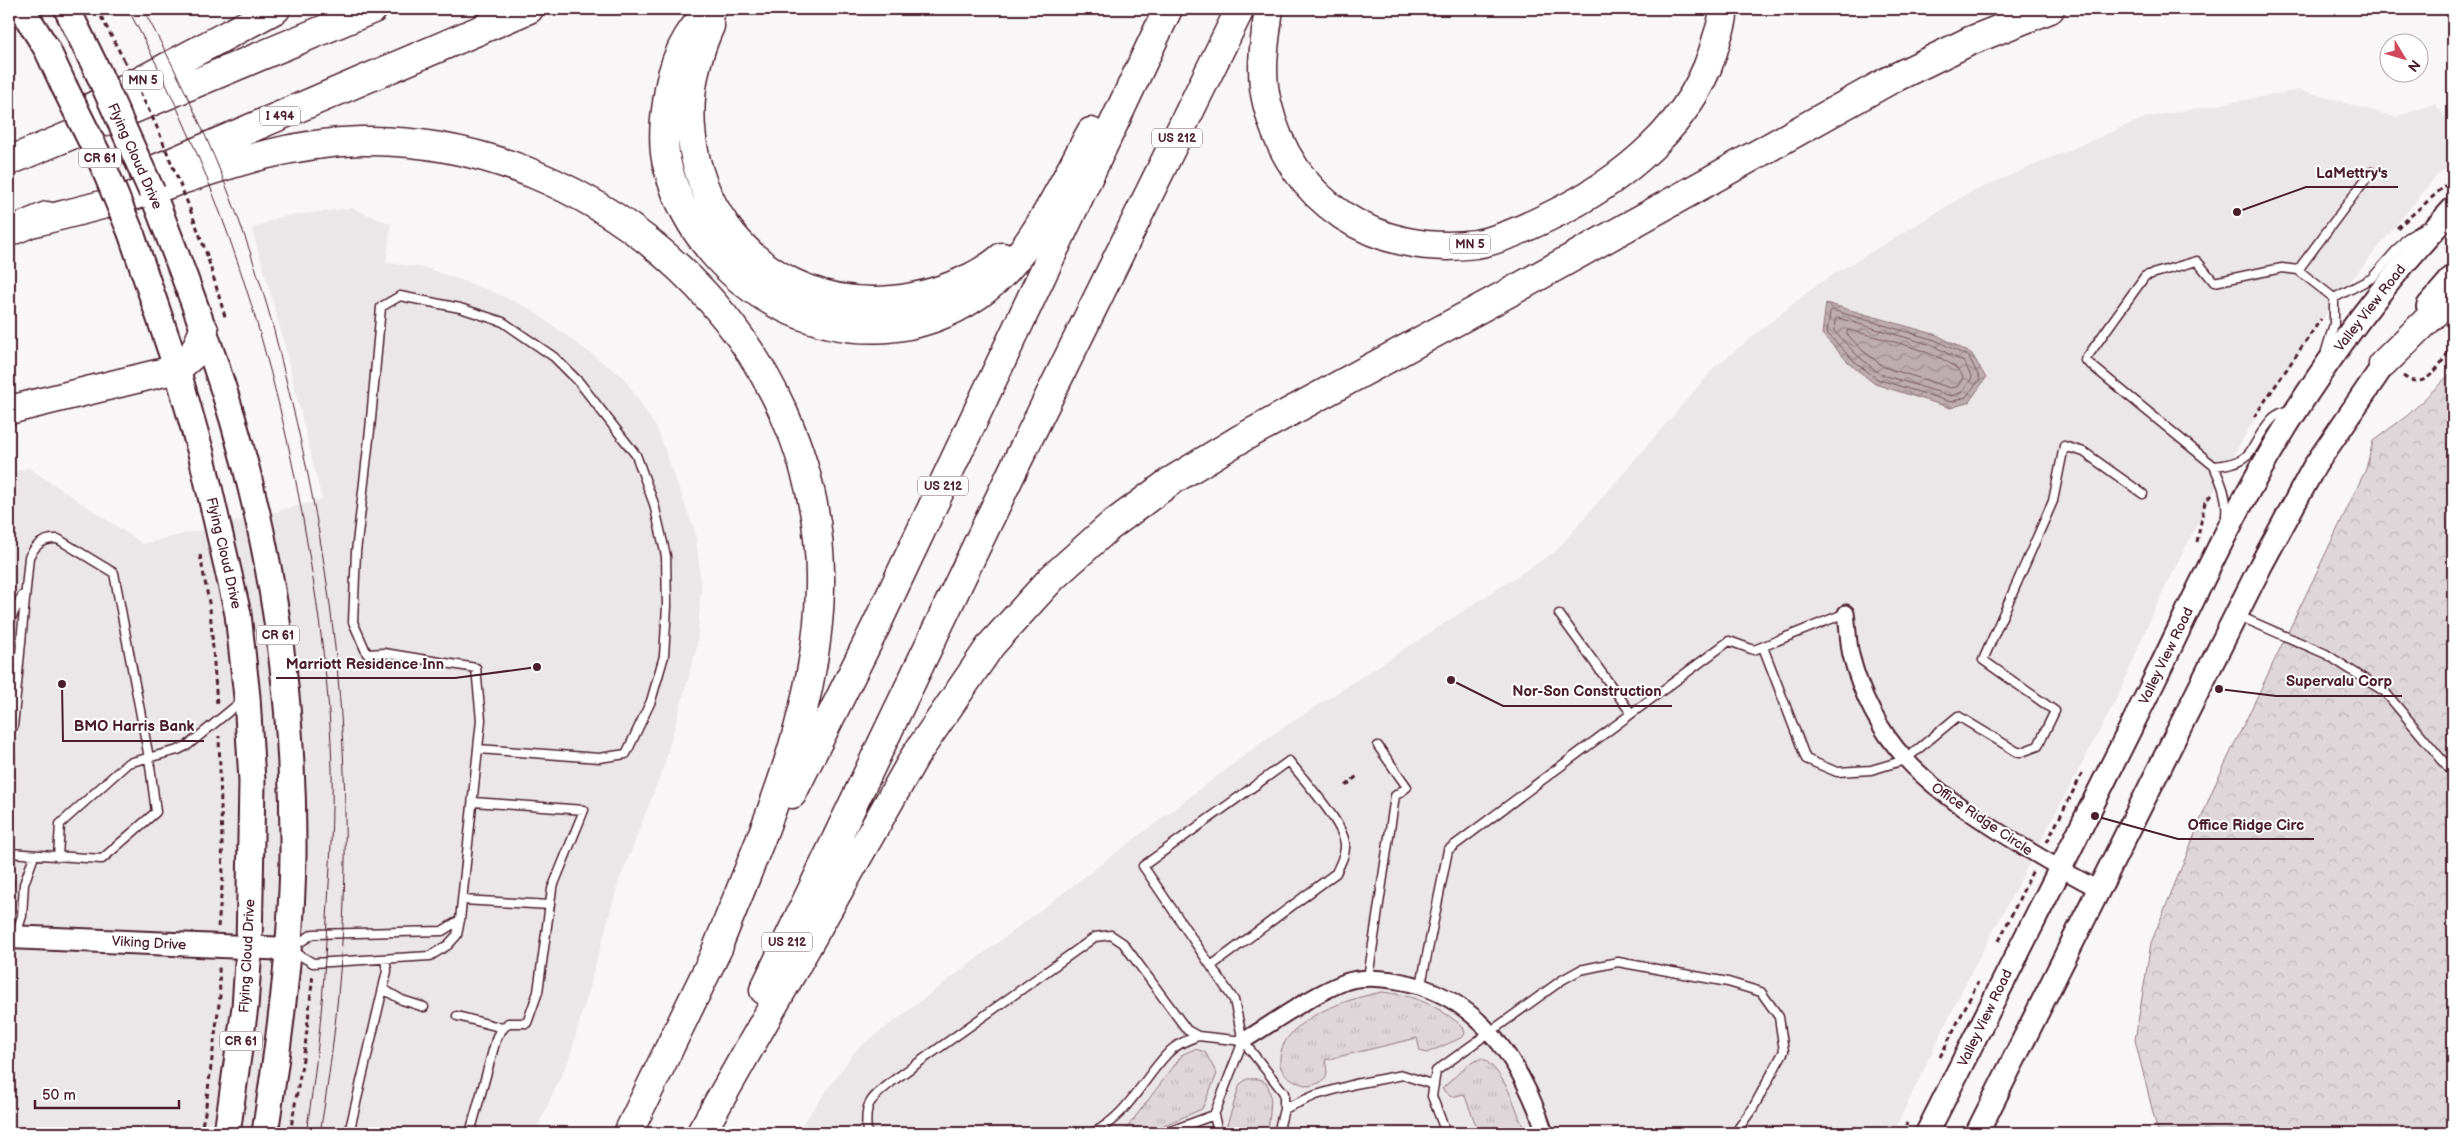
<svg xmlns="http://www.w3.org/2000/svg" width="2462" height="1142" viewBox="0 0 2462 1142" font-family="'Balsamiq Sans',sans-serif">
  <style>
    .built { fill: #ebe6e8 }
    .grass { fill: url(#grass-tufts); stroke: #947a82 }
    .forest { fill: url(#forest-crowns); stroke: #947a82 }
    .water { fill: url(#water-waves); stroke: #8f747b }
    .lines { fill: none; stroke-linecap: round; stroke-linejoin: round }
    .shore { stroke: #785860; stroke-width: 1 }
    .lane-casing { stroke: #4a1f2b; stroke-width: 11 }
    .street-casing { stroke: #4a1f2b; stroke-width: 19 }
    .secondary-casing { stroke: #4a1f2b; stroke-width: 26 }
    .primary-casing { stroke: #4a1f2b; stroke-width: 29 }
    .highway-casing { stroke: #4a1f2b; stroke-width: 31 }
    .path { stroke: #4a1f2b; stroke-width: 3; stroke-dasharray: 5 4; stroke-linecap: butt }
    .lane { stroke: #fff; stroke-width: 8 }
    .street { stroke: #fff; stroke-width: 15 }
    .secondary { stroke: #fff; stroke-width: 22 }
    .primary { stroke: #fff; stroke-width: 25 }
    .highway { stroke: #fff; stroke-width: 28 }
    .tram { stroke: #4a1f2b; stroke-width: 1 }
    .primary-bridge-casing { stroke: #4a1f2b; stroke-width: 29; stroke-linecap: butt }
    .path-bridge { stroke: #4a1f2b; stroke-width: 3; stroke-dasharray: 5 4; stroke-linecap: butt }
    .primary-bridge { stroke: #fff; stroke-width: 25 }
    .labels { text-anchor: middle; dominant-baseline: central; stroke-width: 4; stroke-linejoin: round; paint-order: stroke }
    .shield { fill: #fff; stroke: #80626b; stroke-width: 1 }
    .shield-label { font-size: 12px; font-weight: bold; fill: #4a1f2b }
    .street-label { font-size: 14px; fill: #4a1f2b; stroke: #fff }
    .leader { fill: none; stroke: #4a1f2b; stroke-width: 2 }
    .callout-dot { fill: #4a1f2b; stroke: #fff; stroke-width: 2 }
    .callout-label { font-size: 15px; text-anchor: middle; font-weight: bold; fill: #4a1f2b; stroke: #fff; stroke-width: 4; stroke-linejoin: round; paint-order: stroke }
  </style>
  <defs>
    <pattern id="grass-tufts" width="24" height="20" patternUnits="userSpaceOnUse" patternTransform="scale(1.25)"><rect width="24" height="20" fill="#ded6d9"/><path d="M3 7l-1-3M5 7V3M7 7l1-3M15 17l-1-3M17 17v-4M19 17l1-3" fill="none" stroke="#c0b7ba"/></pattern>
    <pattern id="forest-crowns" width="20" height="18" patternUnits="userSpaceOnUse" patternTransform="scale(1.25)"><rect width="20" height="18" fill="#ded6d9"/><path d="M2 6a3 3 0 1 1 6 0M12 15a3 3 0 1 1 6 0" fill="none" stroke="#c0b7ba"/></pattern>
    <pattern id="water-waves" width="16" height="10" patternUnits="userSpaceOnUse" patternTransform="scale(1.25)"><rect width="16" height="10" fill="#bdadb0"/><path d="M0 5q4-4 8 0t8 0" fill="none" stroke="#9c8c8f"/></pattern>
  </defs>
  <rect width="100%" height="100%" fill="#f8f6f7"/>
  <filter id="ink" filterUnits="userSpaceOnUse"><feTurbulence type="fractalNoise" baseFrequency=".02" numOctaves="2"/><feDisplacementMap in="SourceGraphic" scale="10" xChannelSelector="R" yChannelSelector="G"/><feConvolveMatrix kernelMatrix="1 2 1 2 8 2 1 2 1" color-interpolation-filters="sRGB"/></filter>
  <g filter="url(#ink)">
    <path class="built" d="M 2300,90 L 2395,117 L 2435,104 L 2453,126 L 2453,161 L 2433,180 L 2336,299 L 2249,428 L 2220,479 L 2153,612 L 2120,692 L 1965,984 L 1893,1133 L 796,1133 L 856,1050 L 1269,737 L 1556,551 L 1715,367 L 1818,284 L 1967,194 L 2144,118 Z
      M 352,208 L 391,224 L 386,263 L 426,268 L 491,291 L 530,309 L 624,378 L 657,429 L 696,534 L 701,587 L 697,646 L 663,769 L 618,884 L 570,1056 L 535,1133 L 9,1133 L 9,473 L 29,468 L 143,544 L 322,500 L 281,331 L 252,229 L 280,217 Z"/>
    <path class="grass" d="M 1382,992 C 1414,995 1439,1006 1463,1027 L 1465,1033 L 1463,1037 L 1427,1053 L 1420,1051 L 1417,1038 L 1325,1060 C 1329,1078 1328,1081 1309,1086 C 1299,1084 1281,1076 1280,1064 C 1276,1020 1350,998 1382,992 Z
      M 1195,1049 L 1205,1052 L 1217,1074 L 1202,1109 L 1146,1133 L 1123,1133 L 1183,1054 Z
      M 1482,1058 C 1507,1075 1515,1106 1525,1133 L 1479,1133 L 1464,1094 L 1451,1097 L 1442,1089 L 1467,1065 Z
      M 1247,1079 C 1251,1079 1258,1078 1262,1080 C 1277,1087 1268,1121 1268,1133 L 1245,1133 L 1244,1127 L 1227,1130 L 1227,1125 L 1240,1084 Z"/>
    <path class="forest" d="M 2453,371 L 2453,1133 L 2158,1133 L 2135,1040 L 2151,943 L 2213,789 L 2366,469 L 2373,441 L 2408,415 Z"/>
    <path class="water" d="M 1826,303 L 1937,335 L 1972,354 L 1986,378 L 1969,402 L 1951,408 L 1875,384 L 1851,365 L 1822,334 Z"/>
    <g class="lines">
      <path class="shore" d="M 1832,310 L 1935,340 L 1969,357 L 1980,379 L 1966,397 L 1951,402 L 1877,379 L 1854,361 L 1827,333 L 1830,312 Z
        M 1838,318 L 1932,345 L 1964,362 L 1972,378 L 1962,392 L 1951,396 L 1880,374 L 1858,356 L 1834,331 L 1835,320 Z
        M 1850,330 C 1873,337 1958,354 1963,378 L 1958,386 L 1951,388 L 1884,367 L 1863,351 L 1847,334 L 1847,331 Z"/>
      <g class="lane-casing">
        <path id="lane" d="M 2334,298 L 2372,278 L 2407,238 L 2425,227
          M 2326,351 L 2334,324 L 2334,298 L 2298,270 L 2371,172
          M 2214,466 C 2259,463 2248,445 2272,419 C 2276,414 2284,412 2290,409
          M 2226,515 C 2228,498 2221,482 2214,466 L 2085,360 L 2145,276 L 2197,261 L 2214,282 L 2282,268 L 2298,270
          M 1559,614 L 1631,713
          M 2239,616 L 2326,654 L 2385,692 L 2453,773
          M 9,622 L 22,596
          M 1763,647 L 1806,759 L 1837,772 L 1871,770 L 1905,760 L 1958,716 L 2019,753 L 2038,746 L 2055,711 L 1983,660 L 2053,501 L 2064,446 L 2084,452 L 2143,494
          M 9,777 L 10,755
          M 9,853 L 102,859 L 156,812 L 149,758 L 114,573 L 58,539 C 44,538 36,544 29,557 L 13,727
          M 58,857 L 60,824 L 128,763 L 178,750 L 188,745 L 243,700
          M 9,882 L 9,885
          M 462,900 L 550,905
          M 9,920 L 14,935
          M 460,920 L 442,931 L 313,934 L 289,949 L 313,963 L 430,956 L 448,945 L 457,935 L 460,920 L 481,720 L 476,668 L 384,653 L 367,654 L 353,622 L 356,552 L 370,430 L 381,307 L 400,296 L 460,308 L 503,322 L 554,357 L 579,382 L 636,455 L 654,504 L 666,556 L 667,606 L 664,656 L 651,701 L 626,754 L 599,758 L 478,749
          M 16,935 L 22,916 L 24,884 L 34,856
          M 1211,966 L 1336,873 C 1340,864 1346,854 1345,844 C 1343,822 1303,779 1289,761 L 1143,866 L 1234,1000 L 1243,1041 L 1284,1093 L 1284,1109 L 1280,1125 L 1281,1133
          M 1368,978 L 1395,796 L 1407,787 L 1378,746
          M 1421,985 L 1448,850 L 1729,641 L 1754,650 L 1846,613
          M 383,989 L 402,1000 L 424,1007
          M 457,1016 L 503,1028
          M 1284,1109 L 1316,1095 L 1355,1084 L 1403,1075 L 1434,1085
          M 349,1133 L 387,971 L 385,959
          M 470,1133 L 497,1036 L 508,1023 L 527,1023 L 538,992 L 552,889 L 584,810 L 473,802
          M 867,1133 C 864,1101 870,1100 894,1080 L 1095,937 L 1111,935 L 1123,943 L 1187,1030 L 1198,1036 L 1243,1041
          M 1092,1133 C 1127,1117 1142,1080 1168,1053 C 1176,1044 1188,1040 1198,1036
          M 1165,1133 L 1214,1115
          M 1218,1133 L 1214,1115 L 1243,1041
          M 1446,1133 L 1432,1096 L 1436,1071 L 1562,980 L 1580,970 L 1618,962 L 1728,982 L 1761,992 L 1779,1017 L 1784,1051 L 1753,1108 L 1735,1133"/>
      </g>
      <g class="street-casing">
        <path id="street" d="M 1846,613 C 1848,627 1848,642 1851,655 C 1873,742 1925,786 1998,831 C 2031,852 2065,872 2100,890
          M 1243,1041 C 1276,1021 1309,996 1345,982 C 1362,976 1381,978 1398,981 C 1477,994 1522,1062 1545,1133"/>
      </g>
      <g class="secondary-casing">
        <path id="secondary" d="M 2428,306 L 2453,277
          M 9,937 L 289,949
          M 1927,1133 C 2002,985 2077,836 2151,687 C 2185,618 2216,548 2254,481 C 2309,383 2376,290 2453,209
          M 1977,1133 L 2261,565 L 2314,467 L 2393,351"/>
      </g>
      <g class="primary-casing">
        <path id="primary" d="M 22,9 L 47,49 L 64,86
          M 67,9 L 98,72
          M 152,192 C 181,267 210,343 233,420 C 274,560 294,709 293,854 C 292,948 279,1041 265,1133
          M 131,233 L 177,369 L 201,453 L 238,614 L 247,697 L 252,781 L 249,948 L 245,1007 L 227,1133"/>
      </g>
      <g class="highway-casing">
        <path id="highway" d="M 712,9 C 684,33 671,66 667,103 C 664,123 662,148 668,168 C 703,299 860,377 978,295 C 1030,259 1061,186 1091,132
          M 1269,9 C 1265,39 1259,72 1267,103 C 1290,202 1376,257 1476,244 C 1500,240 1525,228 1546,218 C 1622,182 1696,123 1717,38 C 1720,29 1724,19 1723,9
          M 710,26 C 644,170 753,328 913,297 C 944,291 979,277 1002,257
          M 88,109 L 276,9
          M 9,161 L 373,9
          M 144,174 L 529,9
          M 31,223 C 62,215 93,208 123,199 C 203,174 276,143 361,141 C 600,136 825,343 820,587 C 818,718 759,841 712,961
          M 9,232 L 47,216
          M 2383,364 L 2453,295
          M 9,410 L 177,369 L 193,355 L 204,330
          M 792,794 L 875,628 L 1168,9
          M 764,990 L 1012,472 L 1240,9
          M 628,1133 L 719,946
          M 701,1133 L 915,756 L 991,645 L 1052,578 L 1109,527 L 1171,481 L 1242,438 L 1523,285 L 1888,81 L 1970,41 L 2050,9"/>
      </g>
      <path class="path" d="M 97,9 L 124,60
        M 190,209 L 206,252 L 226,320
        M 2397,228 L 2453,179
        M 2403,376 C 2427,393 2439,364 2453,346
        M 2254,417 L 2321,319
        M 2197,542 L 2205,502 L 2211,495
        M 200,555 L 210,608 L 217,705
        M 1346,786 L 1358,775
        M 2047,842 L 2083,772
        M 218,927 L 223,877 L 219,736
        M 1999,941 L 2033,870
        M 1940,1057 L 1978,982
        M 200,1133 L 205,1113 L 220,996 L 219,966
        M 290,1133 L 305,1047 L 313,974
        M 1902,1133 L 1907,1123"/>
      <use href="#lane" class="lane"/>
      <use href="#street" class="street"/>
      <use href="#secondary" class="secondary"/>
      <use href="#primary" class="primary"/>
      <use href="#highway" class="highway"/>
      <path class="tram" d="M 128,9 C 219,177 277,359 308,548 C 320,620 330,694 332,768 C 333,818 330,868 327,919 C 324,991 318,1062 306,1133
        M 143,9 C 195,104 238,205 268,309 C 277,339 283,369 291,400 C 351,642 362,887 320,1133"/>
      <g class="primary-bridge-casing">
        <path id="primary-bridge" d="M 98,72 L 152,192
          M 64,86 L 102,163 L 131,233"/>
      </g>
      <path class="path-bridge" d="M 124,60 L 156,125 L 190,209"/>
      <use href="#primary-bridge" class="primary-bridge"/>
    </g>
  </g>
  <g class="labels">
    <g class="shield">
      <rect x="123" y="70.5" width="40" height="19" rx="4"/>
      <rect x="260" y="106.5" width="40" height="19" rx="4"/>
      <rect x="1152" y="128.5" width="50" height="19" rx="4"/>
      <rect x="79" y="148.5" width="42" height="19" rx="4"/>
      <rect x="1450" y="234.5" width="40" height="19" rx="4"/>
      <rect x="918" y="476.5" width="50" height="19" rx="4"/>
      <rect x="257" y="625.5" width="42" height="19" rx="4"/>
      <rect x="762" y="932.5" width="50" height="19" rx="4"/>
      <rect x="220" y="1031.5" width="42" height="19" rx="4"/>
    </g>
    <g class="shield-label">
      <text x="143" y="80">MN 5</text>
      <text x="280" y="116">I 494</text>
      <text x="1177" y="138">US 212</text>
      <text x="100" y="158">CR 61</text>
      <text x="1470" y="244">MN 5</text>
      <text x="943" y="486">US 212</text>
      <text x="278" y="635">CR 61</text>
      <text x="787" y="942">US 212</text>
      <text x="241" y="1041">CR 61</text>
    </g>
    <g class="street-label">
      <text transform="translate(135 156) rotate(66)">Flying Cloud Drive</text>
      <text transform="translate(2370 308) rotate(-52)">Valley View Road</text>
      <text transform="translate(224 553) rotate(77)">Flying Cloud Drive</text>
      <text transform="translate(2166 656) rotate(-64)">Valley View Road</text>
      <text transform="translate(1982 819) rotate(34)">Office Ridge Circle</text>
      <text transform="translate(149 943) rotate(3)">Viking Drive</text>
      <text transform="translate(247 956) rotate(-87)">Flying Cloud Drive</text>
      <text transform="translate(1985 1018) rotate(-64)">Valley View Road</text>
    </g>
  </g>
  <path class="leader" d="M2237 212L2306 187H2398M537 667L455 678H276M2219 689L2276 696H2402M1451 680L1503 706H1672M62 684L63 741H204M2095 816L2178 839H2314"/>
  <g class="callout-dot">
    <circle cx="2237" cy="212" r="5"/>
    <circle cx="537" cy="667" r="5"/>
    <circle cx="2219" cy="689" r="5"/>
    <circle cx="1451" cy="680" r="5"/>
    <circle cx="62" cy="684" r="5"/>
    <circle cx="2095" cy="816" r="5"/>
  </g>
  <g class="callout-label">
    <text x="2352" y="178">LaMettry's</text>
    <text x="365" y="669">Marriott Residence Inn</text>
    <text x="2339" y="686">Supervalu Corp</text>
    <text x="1587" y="696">Nor-Son Construction</text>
    <text x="134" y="731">BMO Harris Bank</text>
    <text x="2246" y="830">Office Ridge Circ</text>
  </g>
  <rect width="2462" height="1142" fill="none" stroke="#fff" stroke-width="30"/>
  <rect x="15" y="15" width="2432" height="1112" fill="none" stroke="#4a1f2b" stroke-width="2" filter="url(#ink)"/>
  <g transform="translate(2404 58) rotate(128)"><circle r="24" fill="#ffffff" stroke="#b7a5aa"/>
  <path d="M0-4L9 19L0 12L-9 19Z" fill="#d1495b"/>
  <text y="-8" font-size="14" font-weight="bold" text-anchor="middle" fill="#4a1f2b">N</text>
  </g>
  <path d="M35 1100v8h144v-8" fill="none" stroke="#4a1f2b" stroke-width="2.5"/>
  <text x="42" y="1100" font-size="15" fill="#4a1f2b" stroke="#ffffff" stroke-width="4" paint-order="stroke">50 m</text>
</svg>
